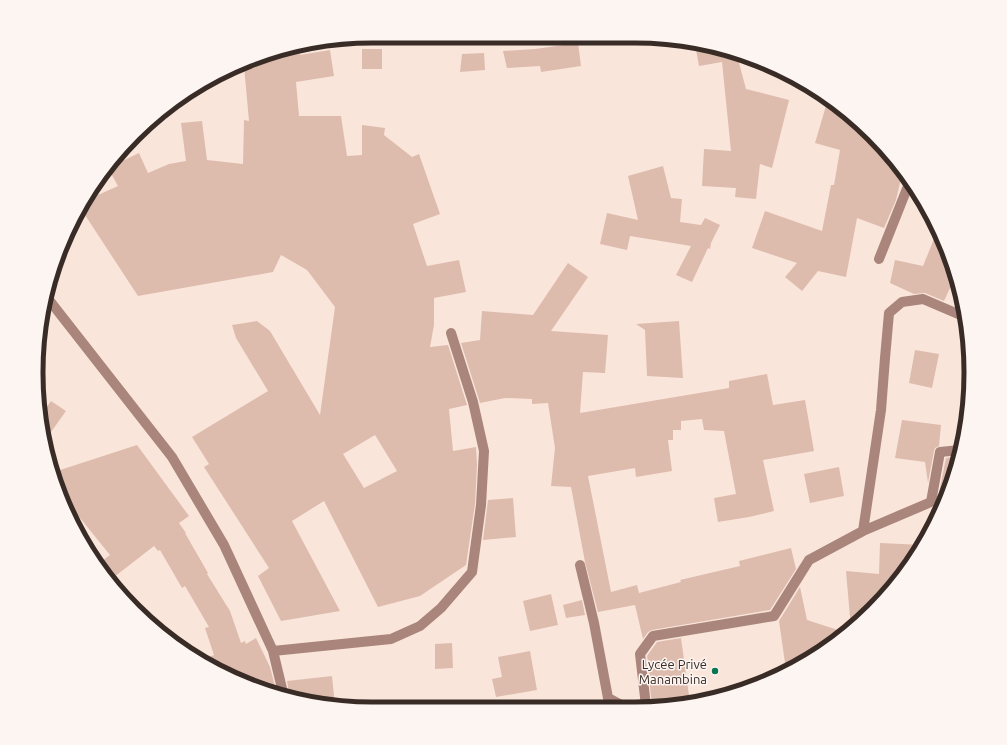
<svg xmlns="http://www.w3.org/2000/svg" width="1007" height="745" viewBox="0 0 1007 745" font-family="Ubuntu,sans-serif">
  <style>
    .building { fill: #debcad; fill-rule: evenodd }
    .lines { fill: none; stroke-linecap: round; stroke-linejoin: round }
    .minor { stroke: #a9857b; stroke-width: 10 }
    .poi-dot { fill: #097650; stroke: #fdf5f2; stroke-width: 1.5 }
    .labels { text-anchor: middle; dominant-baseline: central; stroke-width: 3; stroke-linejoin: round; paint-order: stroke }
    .poi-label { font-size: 13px; fill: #392c26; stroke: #fdf5f2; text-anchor: end }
    .rim { fill: none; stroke: #392c26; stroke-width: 5 }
  </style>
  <rect width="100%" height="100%" fill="#fae5db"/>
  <path class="building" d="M 578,43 L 581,66 L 541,72 L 540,66 L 507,68 L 503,51 L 535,49 Z
    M 695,44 L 721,47 L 744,58 L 738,59 L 746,89 L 789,100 L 772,168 L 760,164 L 756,199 L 735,197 L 736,188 L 702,186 L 704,149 L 731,151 L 722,62 L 699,66 Z
    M 299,46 L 300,55 L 330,50 L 334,76 L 296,82 L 299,116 L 341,116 L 347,156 L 362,155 L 362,125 L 385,128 L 384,135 L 412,157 L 419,154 L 440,214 L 413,224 L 427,266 L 459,260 L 466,292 L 434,298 L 434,325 L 430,347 L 448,345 L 467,405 L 449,409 L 453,451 L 476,447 L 477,465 L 475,504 L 466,565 L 420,596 L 378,607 L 324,501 L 292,521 L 340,611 L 281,621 L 258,576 L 269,568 L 204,467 L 209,464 L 192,437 L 268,391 L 236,338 L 232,325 L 257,321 L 270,331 L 320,415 L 335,307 L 307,270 L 281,255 L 273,272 L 138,296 L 85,215 L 98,195 L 118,186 L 108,168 L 139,153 L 148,173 L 169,164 L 186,161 L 181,123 L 202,121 L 207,160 L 243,164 L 244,120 L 249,121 L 244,66 L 285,48 ZM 375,435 L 397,471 L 364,488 L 343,454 Z
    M 362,49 L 382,49 L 382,69 L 362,69 Z
    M 484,53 L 485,70 L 460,72 L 462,54 Z
    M 828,99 L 903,170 L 896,200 L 884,228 L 857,218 L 846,277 L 818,271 L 802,291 L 785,277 L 797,263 L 752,248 L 765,211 L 822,231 L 831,185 L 834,185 L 840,150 L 815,143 Z
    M 663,166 L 671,198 L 682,199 L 680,222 L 701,225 L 705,218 L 720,225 L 711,243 L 710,249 L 708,248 L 692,282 L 676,275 L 691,246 L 630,236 L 627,250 L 600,244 L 607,213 L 638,220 L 628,176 Z
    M 938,229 L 956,275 L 944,301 L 925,293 L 914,294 L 890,283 L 895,260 L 923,266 Z
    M 568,263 L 588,277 L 551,331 L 608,335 L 605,373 L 583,372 L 580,413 L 729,388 L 729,381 L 767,374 L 773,405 L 805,400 L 814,451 L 763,460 L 774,511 L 749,517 L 718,522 L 714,498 L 736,494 L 724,431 L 704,430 L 702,419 L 681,421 L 681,430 L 673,430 L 673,440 L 668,440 L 672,471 L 636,477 L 635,468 L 588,476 L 611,592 L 637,585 L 639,593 L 681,582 L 680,580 L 740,566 L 739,561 L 791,548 L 796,569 L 770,610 L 652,630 L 648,632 L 643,639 L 635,605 L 598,612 L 585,562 L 571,487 L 551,486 L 555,448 L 548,403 L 532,404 L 532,399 L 505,398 L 480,403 L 461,343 L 480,340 L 482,311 L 533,315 Z
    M 679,321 L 683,378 L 647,376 L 645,330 L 636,324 Z
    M 915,350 L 939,354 L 932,388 L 909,383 Z
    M 51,401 L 66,411 L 51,432 L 41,425 L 39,418 Z
    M 902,420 L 941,425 L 939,446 L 935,448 L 934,451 L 928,483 L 925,462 L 895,458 Z
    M 137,445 L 189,516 L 179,523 L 186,533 L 185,533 L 208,573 L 207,574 L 230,611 L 241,643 L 245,641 L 246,644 L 256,638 L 270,667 L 277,694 L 204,664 L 200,661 L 214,655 L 205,628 L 209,627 L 185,586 L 182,588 L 160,550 L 158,551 L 154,546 L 109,581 L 106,578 L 98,564 L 110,555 L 59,492 L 54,472 Z
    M 955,457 L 959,457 L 953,480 L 933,526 L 931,509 L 936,506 L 937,503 L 946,458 Z
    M 839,467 L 844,496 L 810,503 L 804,474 Z
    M 513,498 L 516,537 L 483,540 L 488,500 Z
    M 880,543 L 923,545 L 888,594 L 851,629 L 846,571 L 879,574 Z
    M 800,587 L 807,620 L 838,630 L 834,642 L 786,670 L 779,621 Z
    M 551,594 L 558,625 L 530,631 L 523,601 Z
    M 582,600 L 585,615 L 566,618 L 563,605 Z
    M 681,638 L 690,703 L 679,706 L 652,706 L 648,668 L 649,668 L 647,656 L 657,642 Z
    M 452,643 L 453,668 L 435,669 L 435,644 Z
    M 530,651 L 537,690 L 496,697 L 492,679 L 502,677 L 498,657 Z
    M 332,676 L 335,706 L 290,698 L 287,681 Z"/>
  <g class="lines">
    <path class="minor" d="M 879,259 L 910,181
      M 46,296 L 172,457 L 224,545 L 273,651 L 284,697
      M 863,531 L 931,502 L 940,452 L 960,450
      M 580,565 L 594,623 L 608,698 L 623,706
      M 273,651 L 391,639 L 420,626 L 441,608 L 472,572 L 481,505 L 484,451 L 473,402 L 451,333
      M 646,706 L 640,654 L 653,636 L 774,616 L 809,560 L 863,531 L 881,410 L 885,358 L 889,313 L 902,302 L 923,299 L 965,317"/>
  </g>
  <circle class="poi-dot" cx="715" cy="671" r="4"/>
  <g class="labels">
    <g class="poi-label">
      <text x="707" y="664">Lycée Privé<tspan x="707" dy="15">Manambina</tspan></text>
    </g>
  </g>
  <path d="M0 0H1007V745H0ZM372 43H635A329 329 0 0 1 964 372V373A329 329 0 0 1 635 702H372A329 329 0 0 1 43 373V372A329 329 0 0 1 372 43Z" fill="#fdf5f2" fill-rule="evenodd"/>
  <path class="rim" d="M372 43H635A329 329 0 0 1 964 372V373A329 329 0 0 1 635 702H372A329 329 0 0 1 43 373V372A329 329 0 0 1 372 43Z"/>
</svg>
